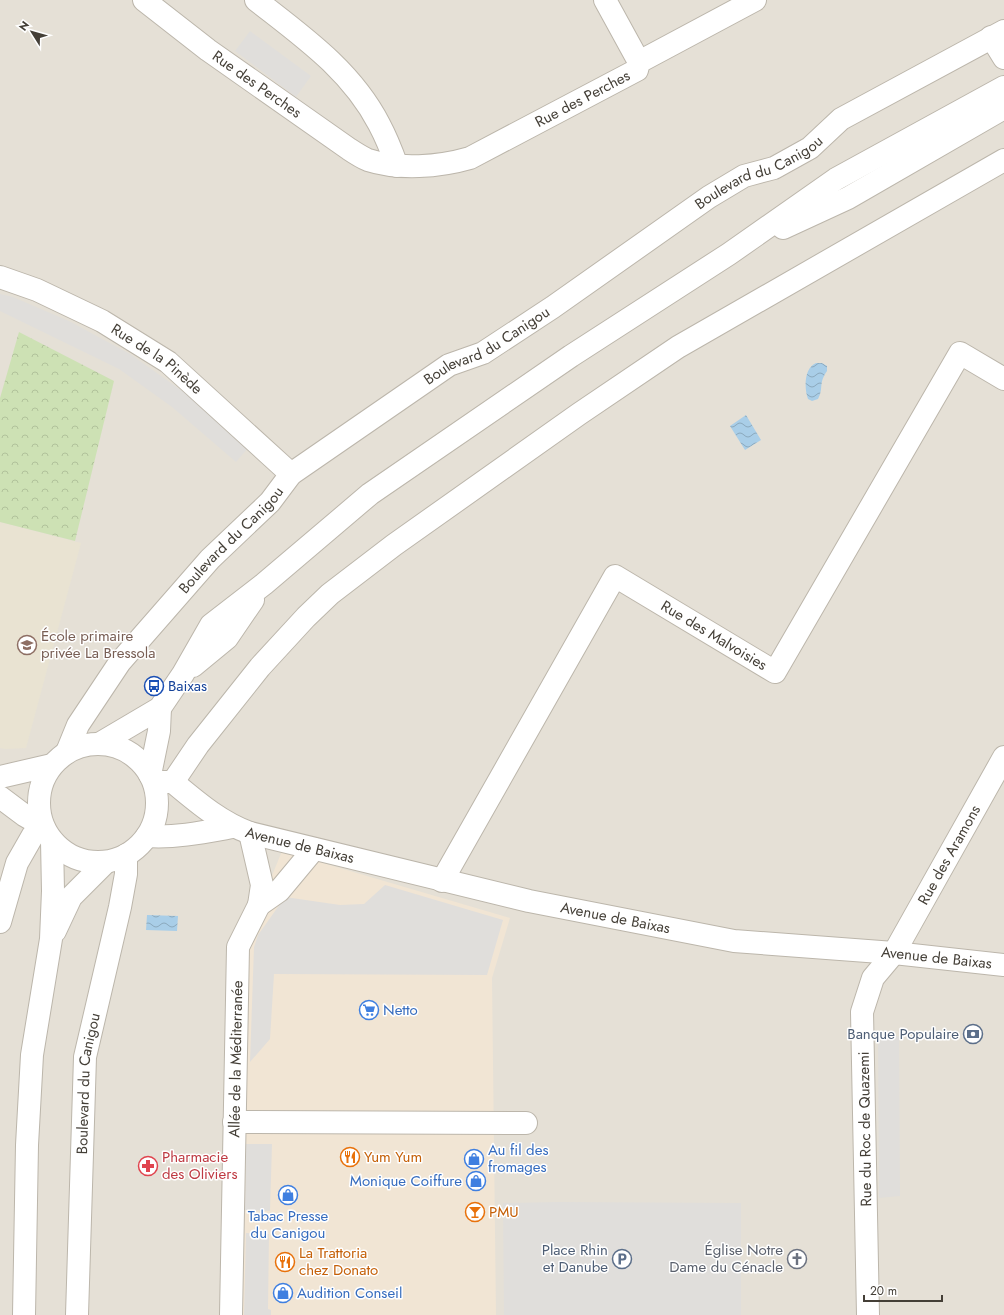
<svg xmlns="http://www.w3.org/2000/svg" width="1004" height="1315" viewBox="0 0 1004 1315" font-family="Jost,sans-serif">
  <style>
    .residential { fill: #e5e0d6 }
    .commercial { fill: #f1e5d4 }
    .education { fill: #e9e3d2 }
    .forest { fill: url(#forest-crowns) }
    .parking { fill: #e0dedb }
    .water { fill: url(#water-waves) }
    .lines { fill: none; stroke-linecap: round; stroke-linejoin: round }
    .minor-casing { stroke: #bcb6ab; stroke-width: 24 }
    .minor { stroke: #fff; stroke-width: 22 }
    .labels { text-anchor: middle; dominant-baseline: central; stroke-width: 3; stroke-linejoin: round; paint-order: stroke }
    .street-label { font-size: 15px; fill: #443f37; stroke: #fff }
    .education-label { font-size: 15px; fill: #785e54; stroke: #fff; text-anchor: start }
    .transit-label { font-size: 15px; fill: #164399; stroke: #fff; text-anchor: start }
    .shop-label { font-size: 15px; fill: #366cbe; stroke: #fff; text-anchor: start }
    .service-label { font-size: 15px; fill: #4e5e75; stroke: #fff; text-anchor: end }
    .health-label { font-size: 15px; fill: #be3a42; stroke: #fff; text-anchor: start }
    .food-label { font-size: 15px; fill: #c56008; stroke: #fff; text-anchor: start }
    .worship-label { font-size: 15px; fill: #5b616d; stroke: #fff; text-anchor: end }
  </style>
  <defs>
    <pattern id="forest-crowns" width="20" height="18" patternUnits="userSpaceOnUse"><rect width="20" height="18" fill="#cde1b4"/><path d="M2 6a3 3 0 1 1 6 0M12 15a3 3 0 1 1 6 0" fill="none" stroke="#b1c29b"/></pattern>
    <pattern id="water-waves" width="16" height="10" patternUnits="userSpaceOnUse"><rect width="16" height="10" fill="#a9cee8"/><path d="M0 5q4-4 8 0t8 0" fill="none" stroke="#8ba9bd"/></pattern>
  </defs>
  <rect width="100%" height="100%" fill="#f1eee7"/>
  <path class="residential" d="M 0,0 L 1004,0 L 1004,1315 L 0,1315 Z"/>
  <path class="commercial" d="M 282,851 L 510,918 L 492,978 L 496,1315 L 233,1315 L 241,952 Z"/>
  <path class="education" d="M 0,522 L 81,543 L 26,748 L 6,749 L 0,748 Z"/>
  <path class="forest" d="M 19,332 L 114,381 L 75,541 L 0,522 L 0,398 Z"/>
  <path class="parking" d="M 250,31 L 311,76 L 296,97 L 235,51 Z
    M 0,294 L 13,297 L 69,321 L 130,354 L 185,393 L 248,448 L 236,462 L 172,407 L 119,369 L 0,311 Z
    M 385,885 L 503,920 L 487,975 L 274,974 L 270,1039 L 250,1062 L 254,947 L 258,935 L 285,897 L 340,905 L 364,904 Z
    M 899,1036 L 900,1196 L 879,1198 L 878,1037 Z
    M 246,1144 L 272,1144 L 270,1211 L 245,1210 Z
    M 558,1202 L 741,1203 L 741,1315 L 504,1315 L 503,1203 Z
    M 246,1233 L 269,1234 L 268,1309 L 271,1310 L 271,1315 L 244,1315 Z"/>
  <path class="water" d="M 816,363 L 822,363 L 827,366 L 827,371 C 818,384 824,388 818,399 L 812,401 L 808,399 C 804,388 804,368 816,363 Z
    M 746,415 L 761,440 L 745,450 L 730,426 Z
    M 147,915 L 178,916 L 177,931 L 146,930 Z"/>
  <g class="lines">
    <g class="minor-casing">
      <g id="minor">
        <path id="s1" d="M 144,0 L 208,50 L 349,149 C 355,153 361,157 368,160 C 399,170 439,167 470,158 L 637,70 L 639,62 L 755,0"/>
        <path d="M 256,0 C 302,36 351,70 379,124 C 386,137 392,152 397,166"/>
        <path d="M 605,0 L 639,62"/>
        <path d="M 991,37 L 1004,58"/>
        <path d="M 783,228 L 848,198 L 1004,108"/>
        <path id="s2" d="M 0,277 L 37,290 L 102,321 L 168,362 L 291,474"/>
        <path d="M 193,666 L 227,638 L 253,600"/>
        <path d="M 99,744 L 160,708 L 183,674 L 211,625 L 264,584 L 370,494 L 571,356 L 729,254 L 836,179 L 1004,87"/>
        <circle cx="98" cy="803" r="59"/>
        <path id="s3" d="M 67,752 L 78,725 L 120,662 L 210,559 L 270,502 L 291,474 L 449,365 L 483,353 L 553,307 L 709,197 L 744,176 L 774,168 L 810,148 L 841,119 L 1004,31"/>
        <path d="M 150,775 L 159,731 L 160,708"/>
        <path d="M 0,777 L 52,765"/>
        <path id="s4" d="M 154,782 L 173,782 C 197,802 220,822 250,833 L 529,901 L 734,941 L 894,953 L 1004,965"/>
        <path d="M 173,782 L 198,745 L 260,667 L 306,617 L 330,594 L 394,545 L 579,414 L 678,347 L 1004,160"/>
        <path d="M 0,797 L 24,815 L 43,826"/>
        <path d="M 250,833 L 262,885 L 259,905 L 279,891 L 314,849"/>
        <path d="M 147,836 C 176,838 205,832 233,827"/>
        <path id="s5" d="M 442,881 L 615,576 L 775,672 L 960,353 L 1004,379"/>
        <path d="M 0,922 L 17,863 L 33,835 L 45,830"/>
        <path d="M 55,931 L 71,897 L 106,862"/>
        <path d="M 234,1122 L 526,1123"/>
        <path d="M 24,1315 L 27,1145 L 32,1055 L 51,939 L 53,891 L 52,841"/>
        <path id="s6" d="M 77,1315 L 85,1057 L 120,907 L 126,874 L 126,855"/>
        <path id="s7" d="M 231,1315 L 238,947 L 259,905"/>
        <path id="s8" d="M 868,1315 L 862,1012 L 873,978 L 894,953 L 1004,757"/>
      </g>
    </g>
    <use href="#minor" class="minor"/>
  </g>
  <defs>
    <g id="school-ring" transform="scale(1)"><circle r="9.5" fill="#fff" stroke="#8d6e63" stroke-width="1.5"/><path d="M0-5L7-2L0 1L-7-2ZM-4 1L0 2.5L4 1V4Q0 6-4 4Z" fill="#8d6e63"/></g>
    <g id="bus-ring" transform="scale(1)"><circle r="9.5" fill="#fff" stroke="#1a4fb4" stroke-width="1.5"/><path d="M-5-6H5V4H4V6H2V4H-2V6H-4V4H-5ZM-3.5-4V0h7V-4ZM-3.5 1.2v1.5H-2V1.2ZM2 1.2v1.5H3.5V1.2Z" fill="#1a4fb4"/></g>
    <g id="supermarket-ring" transform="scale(1)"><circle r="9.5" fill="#fff" stroke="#3f7fe0" stroke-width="1.5"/><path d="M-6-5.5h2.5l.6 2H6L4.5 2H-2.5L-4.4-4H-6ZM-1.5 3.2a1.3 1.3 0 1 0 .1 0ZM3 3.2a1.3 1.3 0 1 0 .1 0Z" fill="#3f7fe0"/></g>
    <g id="bank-ring" transform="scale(1)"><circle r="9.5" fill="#fff" stroke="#5c6f8a" stroke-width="1.5"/><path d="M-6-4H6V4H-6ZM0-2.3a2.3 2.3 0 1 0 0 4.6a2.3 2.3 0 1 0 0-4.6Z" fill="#5c6f8a"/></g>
    <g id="restaurant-ring" transform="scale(1)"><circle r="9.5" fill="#fff" stroke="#e8710a" stroke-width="1.5"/><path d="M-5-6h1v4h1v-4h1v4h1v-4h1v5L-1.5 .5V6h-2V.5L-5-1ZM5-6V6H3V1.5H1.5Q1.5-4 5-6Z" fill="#e8710a"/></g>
    <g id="shop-ring" transform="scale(1)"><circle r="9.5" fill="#fff" stroke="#3f7fe0" stroke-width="1.5"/><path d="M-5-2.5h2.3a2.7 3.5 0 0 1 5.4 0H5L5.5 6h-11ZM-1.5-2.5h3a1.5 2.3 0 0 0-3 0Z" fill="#3f7fe0"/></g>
    <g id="pharmacy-ring" transform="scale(1)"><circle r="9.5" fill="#fff" stroke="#e0444e" stroke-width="1.5"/><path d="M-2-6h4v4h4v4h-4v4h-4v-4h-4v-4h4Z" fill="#e0444e"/></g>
    <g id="bar-ring" transform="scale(1)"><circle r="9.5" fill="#fff" stroke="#e8710a" stroke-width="1.5"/><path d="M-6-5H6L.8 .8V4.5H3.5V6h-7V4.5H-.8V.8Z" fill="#e8710a"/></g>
    <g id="parking-ring" transform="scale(1)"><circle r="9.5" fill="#fff" stroke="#5c6f8a" stroke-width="1.5"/><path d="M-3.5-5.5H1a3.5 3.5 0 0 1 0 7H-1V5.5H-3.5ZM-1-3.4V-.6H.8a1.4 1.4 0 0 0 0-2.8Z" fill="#5c6f8a"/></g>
    <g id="church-ring" transform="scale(1)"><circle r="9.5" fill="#fff" stroke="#6b7280" stroke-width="1.5"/><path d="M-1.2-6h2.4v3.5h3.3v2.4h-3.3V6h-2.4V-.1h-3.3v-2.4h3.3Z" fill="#6b7280"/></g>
  </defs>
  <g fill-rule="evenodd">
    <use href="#school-ring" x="27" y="645"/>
    <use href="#bus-ring" x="154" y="686"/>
    <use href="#supermarket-ring" x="369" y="1010"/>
    <use href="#bank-ring" x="973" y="1034"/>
    <use href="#restaurant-ring" x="350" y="1157"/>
    <use href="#shop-ring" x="474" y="1159"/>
    <use href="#pharmacy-ring" x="148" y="1166"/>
    <use href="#shop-ring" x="476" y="1181"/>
    <use href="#shop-ring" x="288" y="1195"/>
    <use href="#bar-ring" x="475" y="1212"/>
    <use href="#parking-ring" x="622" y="1259"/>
    <use href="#church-ring" x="797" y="1259"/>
    <use href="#restaurant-ring" x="285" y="1262"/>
    <use href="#shop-ring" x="283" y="1293"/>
  </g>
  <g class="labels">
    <g class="street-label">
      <text stroke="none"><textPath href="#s1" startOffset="141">Rue des Perches</textPath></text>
      <text stroke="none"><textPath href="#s1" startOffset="506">Rue des Perches</textPath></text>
      <text stroke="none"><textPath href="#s3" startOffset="918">Boulevard du Canigou</textPath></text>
      <text stroke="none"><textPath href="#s3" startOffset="594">Boulevard du Canigou</textPath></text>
      <text stroke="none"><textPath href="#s2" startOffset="178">Rue de la Pinède</textPath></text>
      <text stroke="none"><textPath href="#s3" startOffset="270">Boulevard du Canigou</textPath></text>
      <text stroke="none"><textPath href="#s5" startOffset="466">Rue des Malvoisies</textPath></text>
      <text stroke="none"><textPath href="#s4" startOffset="163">Avenue de Baixas</textPath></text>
      <text stroke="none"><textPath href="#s8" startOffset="484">Rue des Aramons</textPath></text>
      <text stroke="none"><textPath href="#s4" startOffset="487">Avenue de Baixas</textPath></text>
      <text stroke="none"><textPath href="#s4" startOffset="811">Avenue de Baixas</textPath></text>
      <text stroke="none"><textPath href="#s7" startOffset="256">Allée de la Méditerranée</textPath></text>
      <text stroke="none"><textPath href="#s6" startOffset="232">Boulevard du Canigou</textPath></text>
      <text transform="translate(865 1129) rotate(-91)">Rue du Roc de Quazemi</text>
    </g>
    <g class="education-label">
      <text x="41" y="636">École primaire<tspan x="41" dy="17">privée La Bressola</tspan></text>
    </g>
    <g class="transit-label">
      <text x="168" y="686">Baixas</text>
    </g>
    <g class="shop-label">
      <text x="383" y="1010">Netto</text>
      <text x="488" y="1150">Au fil des<tspan x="488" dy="17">fromages</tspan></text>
      <text x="462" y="1181" text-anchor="end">Monique Coiffure</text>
      <text x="288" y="1216" text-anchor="middle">Tabac Presse<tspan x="288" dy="17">du Canigou</tspan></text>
      <text x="297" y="1293">Audition Conseil</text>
    </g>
    <g class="service-label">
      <text x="959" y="1034">Banque Populaire</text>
      <text x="608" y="1250">Place Rhin<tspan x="608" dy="17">et Danube</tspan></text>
    </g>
    <g class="health-label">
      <text x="162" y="1157">Pharmacie<tspan x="162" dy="17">des Oliviers</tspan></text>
    </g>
    <g class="food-label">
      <text x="364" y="1157">Yum Yum</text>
      <text x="489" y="1212">PMU</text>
      <text x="299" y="1253">La Trattoria<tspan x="299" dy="17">chez Donato</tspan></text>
    </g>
    <g class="worship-label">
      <text x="783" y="1250">Église Notre<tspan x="783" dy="17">Dame du Cénacle</tspan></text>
    </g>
  </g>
  <g transform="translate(32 32) rotate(307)" stroke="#ffffff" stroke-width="3" paint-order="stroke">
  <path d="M0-3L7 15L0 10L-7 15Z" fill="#443f37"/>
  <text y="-6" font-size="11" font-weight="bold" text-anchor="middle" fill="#443f37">N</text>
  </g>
  <path d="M864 1295v6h78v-6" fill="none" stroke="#443f37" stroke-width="2"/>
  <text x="870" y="1295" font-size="12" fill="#443f37" stroke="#ffffff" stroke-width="3" paint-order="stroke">20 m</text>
</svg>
